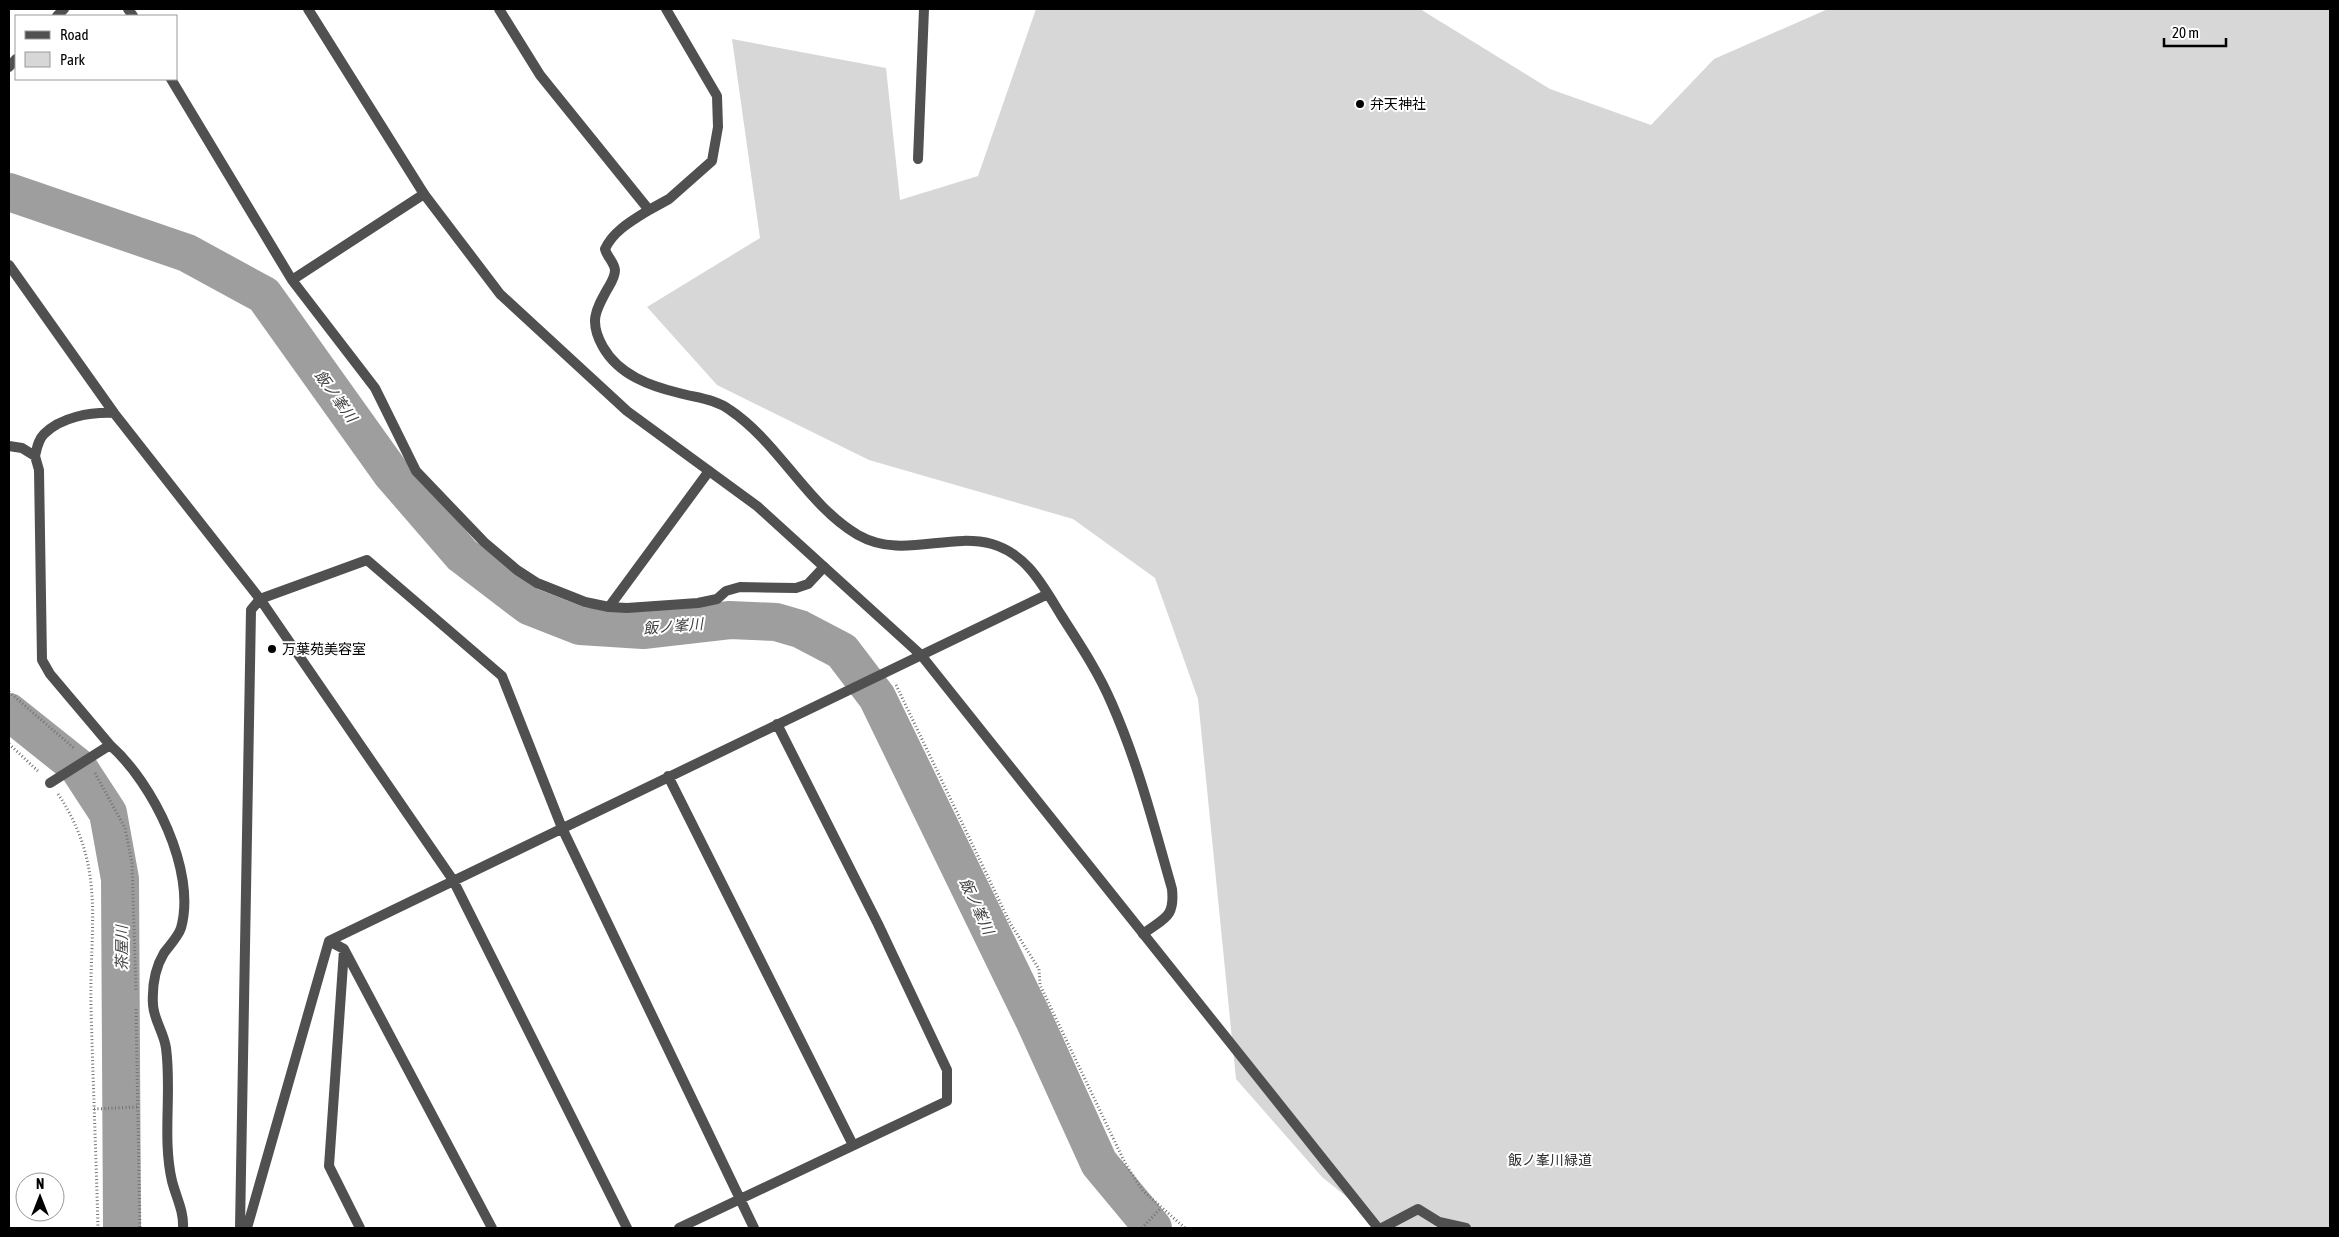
<svg xmlns="http://www.w3.org/2000/svg" width="2339" height="1237" viewBox="0 0 2339 1237" font-family="'Asap Condensed','Noto Sans JP',sans-serif">
  <style>
    .green { fill: #d7d7d7 }
    .lines { fill: none; stroke-linecap: round; stroke-linejoin: round }
    .river { stroke: #9e9e9e; stroke-width: 38 }
    .path { stroke: #727272; stroke-width: 3; stroke-dasharray: 1 2.5; stroke-linecap: butt }
    .service { stroke: #505050; stroke-width: 10 }
    .minor { stroke: #505050; stroke-width: 10 }
    .tertiary { stroke: #505050; stroke-width: 10 }
    .poi-dot { fill: #000; stroke: #fff; stroke-width: 2 }
    .labels { text-anchor: middle; dominant-baseline: central; stroke-width: 4; stroke-linejoin: round; paint-order: stroke }
    .poi-label { font-size: 14px; fill: #000; stroke: #fff; text-anchor: start }
    .park-label { font-size: 14px; fill: #2e2e2e; stroke: #fff }
    .water-label { font-size: 15px; font-style: italic; fill: #3f3f3f; stroke: #fff }
  </style>
  <rect width="100%" height="100%" fill="#fff"/>
  <path class="green" d="M 1036,9 L 1420,9 L 1550,89 L 1651,125 L 1714,59 L 1828,9 L 2330,9 L 2330,1228 L 1385,1228 L 1322,1177 L 1236,1079 L 1198,699 L 1155,578 L 1073,519 L 869,460 L 717,385 L 647,307 L 760,238 L 732,39 L 886,68 L 900,200 L 978,176 Z"/>
  <g class="lines">
    <path class="river" d="M 9,192 L 187,253 L 264,295 L 391,473 L 462,555 L 529,606 L 580,626 L 643,630 L 730,620 L 776,622 L 800,629 L 842,651 L 877,697 L 1034,1020 L 1099,1163 L 1153,1228
      M 9,712 L 78,767 L 108,813 L 120,879 L 122,1228"/>
    <path class="path" d="M 896,685 L 1010,923 L 1039,969 L 1040,985 L 1125,1163 L 1143,1191 L 1185,1228
      M 9,692 L 75,749
      M 9,744 L 39,772
      M 95,773 L 125,828 L 132,863 L 136,990
      M 58,794 C 107,867 89,927 91,1007 C 93,1081 96,1155 98,1228
      M 136,1009 L 140,1228
      M 94,1109 L 138,1107
      M 1142,1228 L 1161,1208"/>
    <path class="service" d="M 609,607 L 709,471"/>
    <path class="minor" d="M 128,9 L 133,16
      M 499,9 L 540,75 L 649,210 L 669,199 L 712,161 L 718,127 L 717,96 L 666,9
      M 57,16 L 64,9
      M 9,67 L 16,59
      M 171,79 L 292,280 L 424,194
      M 918,159 L 924,9
      M 649,210 C 633,220 613,231 605,249 C 607,257 614,262 615,270 C 615,277 611,283 608,288 C 595,311 589,322 603,347 C 619,375 650,386 679,393 C 697,398 715,399 730,410 C 779,443 807,505 858,535 C 902,560 947,532 992,544 C 1027,554 1043,586 1061,615 C 1079,643 1099,673 1112,704 C 1138,763 1154,826 1172,889 C 1175,918 1164,918 1143,934
      M 9,265 L 114,413 L 260,599 L 453,880 L 627,1228
      M 292,280 L 375,388 L 416,471 L 484,542 L 517,570 L 537,583 L 585,602 L 609,607 L 627,608 L 698,603 L 717,599 L 726,591 L 740,587 L 796,588 L 808,584 L 824,567
      M 9,446 L 22,448 L 35,456 L 39,470 L 42,660 L 50,674 L 110,745
      M 35,456 C 37,448 38,440 44,434 C 61,417 90,412 114,413
      M 668,776 L 853,1145
      M 50,783 L 110,745 C 153,783 197,871 181,928 C 178,937 169,946 164,953 C 155,968 152,988 153,1005 C 154,1020 164,1033 166,1048 C 172,1092 162,1138 172,1181 C 176,1197 184,1211 183,1228
      M 329,941 L 344,949 L 492,1228
      M 344,950 L 329,1166 L 360,1228
      M 240,1228 L 251,610 L 260,599 L 367,560 L 502,676 L 562,828 L 754,1228
      M 247,1228 L 329,941 L 1048,594
      M 679,1228 L 947,1101 L 947,1070 L 878,924 L 777,724
      M 1382,1228 L 1418,1209 L 1439,1222 L 1466,1228"/>
    <path class="tertiary" d="M 308,9 L 424,194 L 500,294 L 627,411 L 757,506 L 921,655 L 1378,1228"/>
  </g>
  <g class="poi-dot">
    <circle cx="1360" cy="104" r="5"/>
    <circle cx="272" cy="649" r="5"/>
  </g>
  <g class="labels">
    <g class="poi-label">
      <text x="1370" y="104">弁天神社</text>
      <text x="282" y="649">万葉苑美容室</text>
    </g>
    <g class="park-label">
      <text x="1550" y="1160">飯ノ峯川緑道</text>
    </g>
    <g class="water-label">
      <text transform="translate(336 396) rotate(54)">飯ノ峯川</text>
      <text transform="translate(673 626) rotate(-5)">飯ノ峯川</text>
      <text transform="translate(977 906) rotate(65)">飯ノ峯川</text>
      <text transform="translate(121 948) rotate(-90)">茶屋川</text>
    </g>
  </g>
  <rect width="2339" height="1237" fill="none" stroke="#000000" stroke-width="20"/>
  <rect x="15" y="15" width="162" height="65" fill="#ffffff" stroke="#999999"/>
  <rect x="25" y="31" width="25" height="8" fill="#505050" stroke="#999999"/>
  <text x="60" y="40" font-size="15" fill="#000000">Road</text>
  <rect x="25" y="52" width="25" height="15" fill="#d7d7d7" stroke="#999999"/>
  <text x="60" y="65" font-size="15" fill="#000000">Park</text>
  <g transform="translate(40 1197)"><circle r="24" fill="#ffffff" stroke="#999999"/>
  <path d="M0-4L9 19L0 12L-9 19Z" fill="#000000"/>
  <text y="-8" font-size="14" font-weight="bold" text-anchor="middle" fill="#000000">N</text>
  </g>
  <path d="M2164 38v8h62v-8" fill="none" stroke="#000000" stroke-width="2.5"/>
  <text x="2172" y="38" font-size="15" fill="#000000" stroke="#ffffff" stroke-width="4" paint-order="stroke">20 m</text>
</svg>
